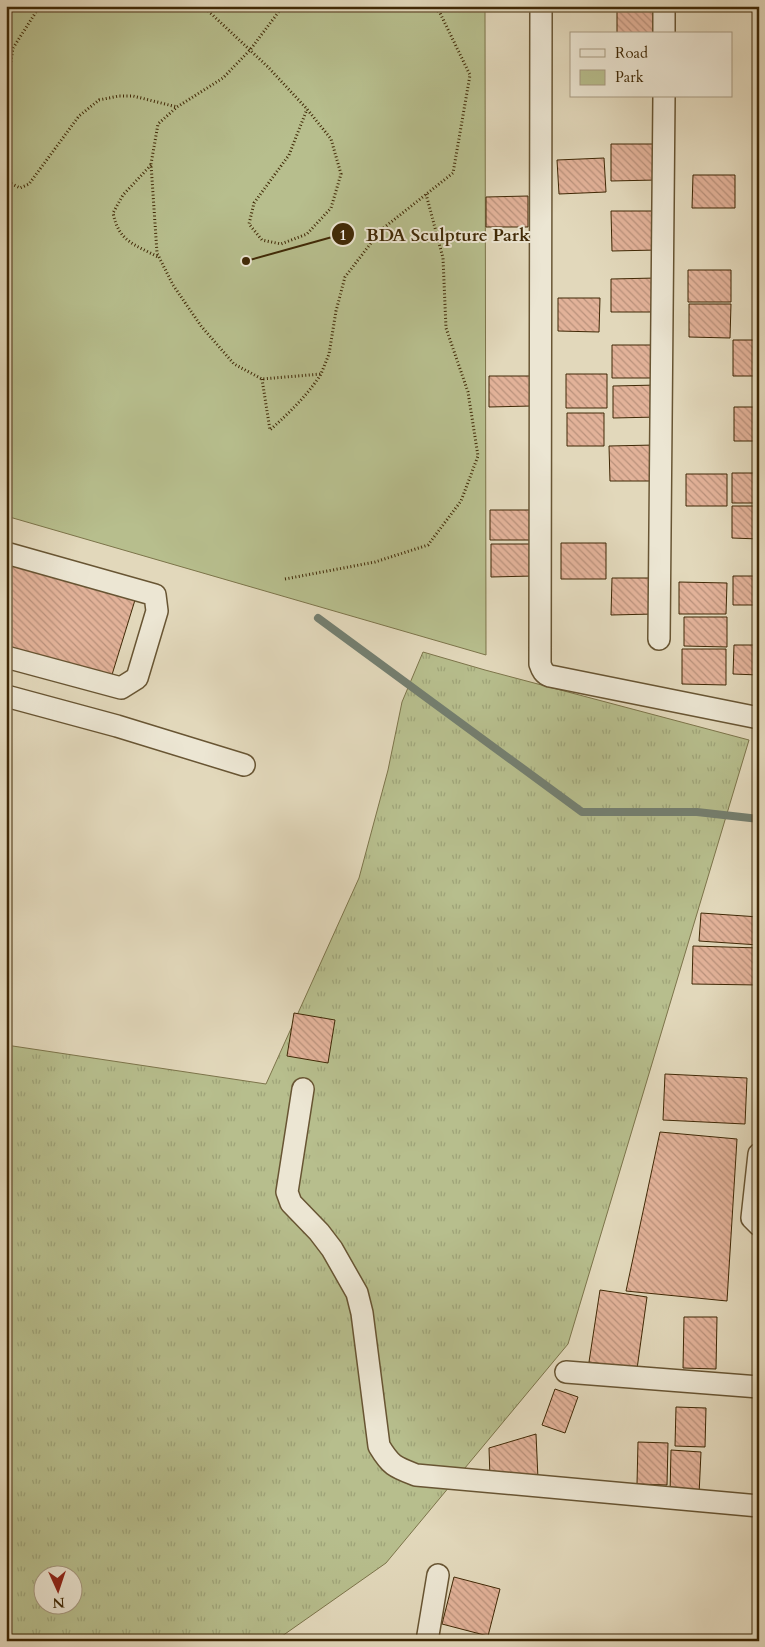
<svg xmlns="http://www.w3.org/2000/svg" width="765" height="1647" viewBox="0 0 765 1647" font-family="Cardo,serif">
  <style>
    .grass { fill: url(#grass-tufts); stroke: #7c744a; fill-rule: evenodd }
    .park { fill: #b7be8d; stroke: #7c744a }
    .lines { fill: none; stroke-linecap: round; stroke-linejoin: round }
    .stream { stroke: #747f70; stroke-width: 8 }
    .building { fill: url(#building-back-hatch); stroke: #402906 }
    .minor-casing { stroke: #685533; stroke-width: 24 }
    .path { stroke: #402906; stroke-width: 3; stroke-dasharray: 1 2.5; stroke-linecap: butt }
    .minor { stroke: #ece6d3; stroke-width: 21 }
    .leader { fill: none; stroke: #402906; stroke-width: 2 }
    .callout-dot { fill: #402906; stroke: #ece6d3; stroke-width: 2 }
    .mark-label { font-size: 15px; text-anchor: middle; font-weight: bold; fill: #fff }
    .callout-label { font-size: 18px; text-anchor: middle; font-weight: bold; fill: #402906; stroke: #ece6d3; stroke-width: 4; stroke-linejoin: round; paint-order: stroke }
  </style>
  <defs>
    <pattern id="grass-tufts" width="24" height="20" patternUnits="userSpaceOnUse" patternTransform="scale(1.25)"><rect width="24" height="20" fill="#b7be8d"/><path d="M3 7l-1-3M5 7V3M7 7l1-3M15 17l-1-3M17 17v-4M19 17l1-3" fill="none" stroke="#9ea378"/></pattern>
    <pattern id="building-back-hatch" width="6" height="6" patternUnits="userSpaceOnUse" patternTransform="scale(1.25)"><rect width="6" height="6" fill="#e2b299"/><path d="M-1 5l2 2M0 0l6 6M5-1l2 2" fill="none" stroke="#b9917b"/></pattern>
  </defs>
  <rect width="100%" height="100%" fill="#e2d8bb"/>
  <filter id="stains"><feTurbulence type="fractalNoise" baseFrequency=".004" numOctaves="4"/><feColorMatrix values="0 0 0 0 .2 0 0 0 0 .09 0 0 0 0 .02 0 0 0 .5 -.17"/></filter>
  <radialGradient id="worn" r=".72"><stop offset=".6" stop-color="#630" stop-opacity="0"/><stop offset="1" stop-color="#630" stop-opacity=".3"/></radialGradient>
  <path class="grass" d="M 423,652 L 485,670 L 749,740 L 568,1344 L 386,1563 L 275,1641 L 6,1641 L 6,1045 L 266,1084 L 359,878 L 388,770 L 402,702 ZM 42,1574 L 72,1574 L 72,1604 L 42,1604 Z"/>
  <path class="park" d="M 6,6 L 485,6 L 486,655 L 6,516 Z"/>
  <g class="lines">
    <path class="stream" d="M 318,618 L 582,812 L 697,812 L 759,819"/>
  </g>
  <path class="building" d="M 617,9 L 659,9 L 659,34 L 617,34 Z
    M 611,144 L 655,144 L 656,180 L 611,181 Z
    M 604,158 L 606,192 L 559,194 L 557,160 Z
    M 693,175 L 735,175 L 735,208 L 692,208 Z
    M 528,196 L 528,227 L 486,227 L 486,197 Z
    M 611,211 L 657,211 L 657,250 L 612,251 Z
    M 688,270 L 731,270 L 731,302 L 688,302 Z
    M 656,278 L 656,312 L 611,312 L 611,279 Z
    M 558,298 L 600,298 L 599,332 L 558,331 Z
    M 689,304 L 731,304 L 730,338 L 689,337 Z
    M 733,340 L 759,340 L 759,376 L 733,376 Z
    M 612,345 L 655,345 L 655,378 L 612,378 Z
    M 566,374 L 607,374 L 607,408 L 566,408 Z
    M 489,376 L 532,376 L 532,406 L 489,407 Z
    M 658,385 L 658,417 L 613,418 L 613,386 Z
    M 734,407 L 759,407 L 759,441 L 734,441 Z
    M 567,413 L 604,413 L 604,446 L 567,446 Z
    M 655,445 L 655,481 L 610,481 L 609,446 Z
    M 732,473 L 759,473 L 759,503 L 732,503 Z
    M 686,474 L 727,474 L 727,506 L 686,506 Z
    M 732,506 L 759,506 L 759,539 L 732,538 Z
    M 490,510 L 532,510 L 533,540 L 490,540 Z
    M 561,543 L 606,543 L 606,579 L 561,579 Z
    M 491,544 L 533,544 L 533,576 L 491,577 Z
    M 6,561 L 135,600 L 111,678 L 6,647 Z
    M 733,576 L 759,576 L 759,605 L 733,605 Z
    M 612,578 L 653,578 L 654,614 L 611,615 Z
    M 679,582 L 727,583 L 726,614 L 679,614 Z
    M 684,617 L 727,617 L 727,647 L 684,646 Z
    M 734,645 L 759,645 L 759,675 L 733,674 Z
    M 682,649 L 726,649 L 726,685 L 682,684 Z
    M 701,913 L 759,917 L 759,945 L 699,941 Z
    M 693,946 L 759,948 L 759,985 L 692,984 Z
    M 294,1013 L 335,1020 L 328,1063 L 287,1056 Z
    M 665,1074 L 747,1078 L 745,1124 L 663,1120 Z
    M 660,1132 L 737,1139 L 727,1301 L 626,1291 Z
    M 600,1290 L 647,1297 L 637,1369 L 589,1362 Z
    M 684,1317 L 717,1317 L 716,1369 L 683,1368 Z
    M 555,1389 L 578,1397 L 565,1433 L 542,1425 Z
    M 676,1407 L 706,1408 L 705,1447 L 675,1446 Z
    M 536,1434 L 538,1479 L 490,1478 L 489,1448 Z
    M 638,1442 L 668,1443 L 667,1485 L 637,1484 Z
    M 671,1450 L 701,1452 L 699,1495 L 670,1494 Z
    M 454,1577 L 500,1589 L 488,1636 L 442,1624 Z"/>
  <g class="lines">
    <g class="minor-casing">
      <path id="minor" d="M 541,6 L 540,664 C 542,670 544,674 550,676 L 759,718
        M 664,34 L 664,6
        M 6,553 L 155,595 L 157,611 L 137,678 L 121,688 L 6,657
        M 659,639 L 664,96
        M 6,696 L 117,726 L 244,765
        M 303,1089 L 287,1192 L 291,1203 L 319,1232 L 332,1249 L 357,1293 L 362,1313 L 379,1446 C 391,1466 395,1467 416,1475 L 759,1506
        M 759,1154 L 752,1218 L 759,1225
        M 566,1372 L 759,1387
        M 427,1641 L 438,1575"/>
    </g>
    <path class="path" d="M 203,6 L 268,67 L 307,109 L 331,139 L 341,174 L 331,208 L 307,234 L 281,244 L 262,240 L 249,224 L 254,203 L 289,155 L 307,109
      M 283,6 L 250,50 L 223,78 L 177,107 L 158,124 L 151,164 L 157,253 L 173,285 L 201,326 L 234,364 L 262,379 L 321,374 L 329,354 L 336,311 L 345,277 L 381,230 L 453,173 L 470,75 L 440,13 L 432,6
      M 6,93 L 13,48 L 36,12 L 42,6
      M 151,165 L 123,195 L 113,213 C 119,242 134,244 158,257
      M 6,179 L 12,184 L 20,188 L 29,184 L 79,116 L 99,100 L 119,96 L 133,96 L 177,107
      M 262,379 L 270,430 C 289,413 307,396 321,374
      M 285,579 L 375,562 L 428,545 L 461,501 L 478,456 L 468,392 L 446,328 L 443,258 L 426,194"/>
    <use href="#minor" class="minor"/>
  </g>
  <path class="leader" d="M246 261L343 234"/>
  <g class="callout-dot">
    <circle cx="246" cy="261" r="5"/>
    <circle cx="343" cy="234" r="12"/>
  </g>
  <g class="mark-label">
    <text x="343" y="240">1</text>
  </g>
  <g class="callout-label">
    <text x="448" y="241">BDA Sculpture Park</text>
  </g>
  <rect width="765" height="1647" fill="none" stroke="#e2d8bb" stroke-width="25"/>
  <rect x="8" y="8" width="750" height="1632" fill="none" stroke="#402906" stroke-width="2.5"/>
  <rect x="12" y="12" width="740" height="1622" fill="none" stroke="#402906"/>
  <rect x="570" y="32" width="162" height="65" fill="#ece6d3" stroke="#a79a81"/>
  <rect x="580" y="49" width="25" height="8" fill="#ece6d3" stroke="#a79a81"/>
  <text x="615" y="58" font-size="15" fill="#402906">Road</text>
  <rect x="580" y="70" width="25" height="15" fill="#b7be8d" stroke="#a79a81"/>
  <text x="615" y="82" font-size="15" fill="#402906">Park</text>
  <g transform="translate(58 1590) rotate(177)"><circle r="24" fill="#ece6d3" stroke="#a79a81"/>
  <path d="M0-4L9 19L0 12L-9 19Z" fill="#8f2418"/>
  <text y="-8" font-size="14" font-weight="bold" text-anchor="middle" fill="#402906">N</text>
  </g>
  <rect width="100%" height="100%" filter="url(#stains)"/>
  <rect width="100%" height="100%" fill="url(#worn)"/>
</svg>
